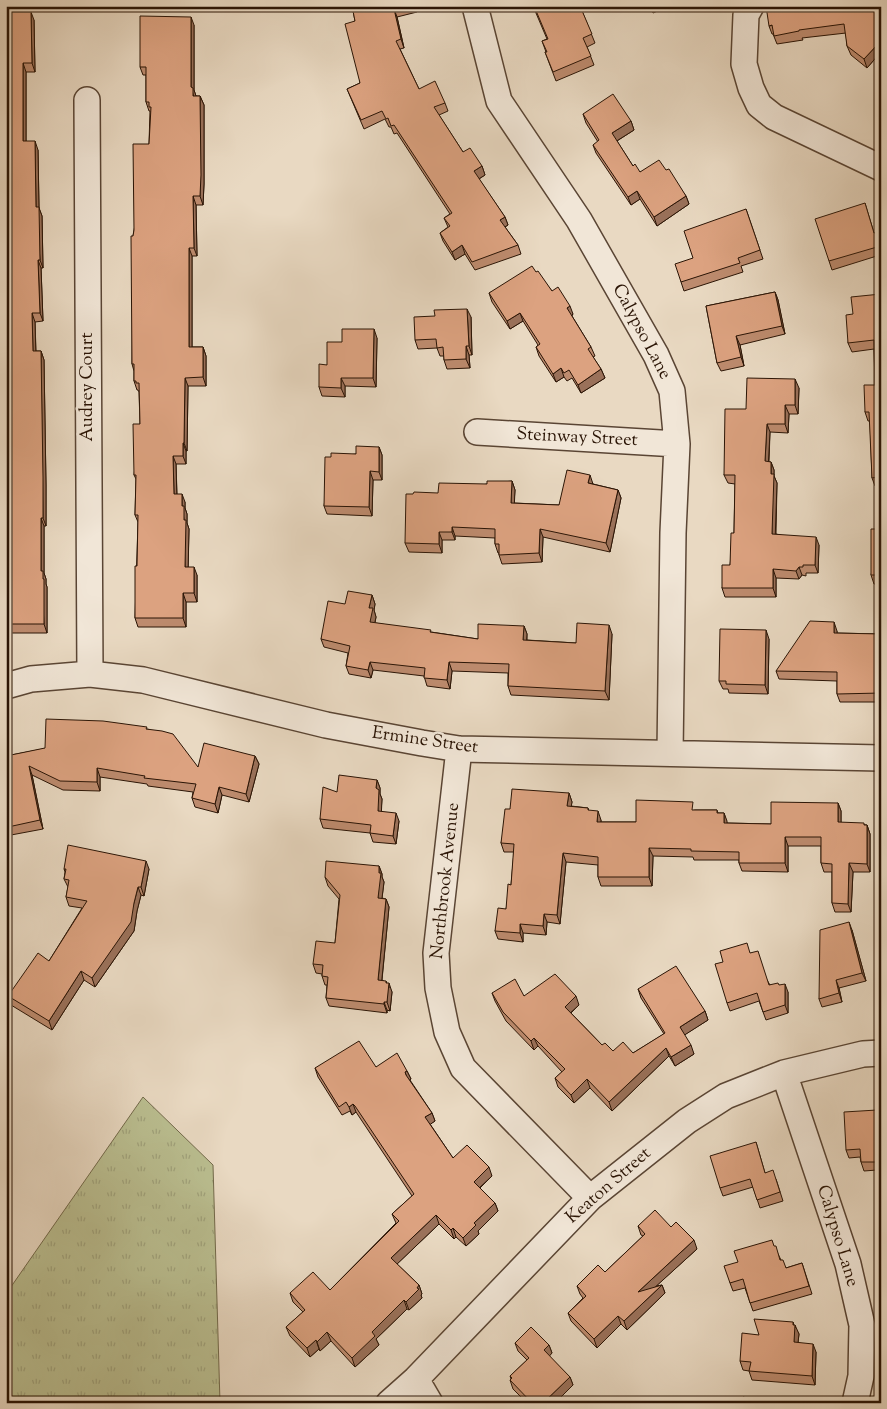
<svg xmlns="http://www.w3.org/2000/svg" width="887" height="1409" viewBox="0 0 887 1409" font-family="'Sorts Mill Goudy',serif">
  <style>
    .grass { fill: url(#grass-tufts); stroke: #72694a }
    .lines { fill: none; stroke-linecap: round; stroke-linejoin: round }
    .minor-casing { stroke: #5a4534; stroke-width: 28 }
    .minor { stroke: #f1e6d7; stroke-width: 25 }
    .wall { fill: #bd8b6e; stroke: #2a1405 }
    .shaded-wall { fill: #9a715a; stroke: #2a1405 }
    .building { fill: #dca280; stroke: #2a1405 }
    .labels { text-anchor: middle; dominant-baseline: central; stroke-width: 5; stroke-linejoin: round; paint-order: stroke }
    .street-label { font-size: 18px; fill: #2a1405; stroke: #f1e6d7 }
  </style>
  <defs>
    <pattern id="grass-tufts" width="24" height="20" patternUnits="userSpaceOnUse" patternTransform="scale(1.25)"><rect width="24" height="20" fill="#babe90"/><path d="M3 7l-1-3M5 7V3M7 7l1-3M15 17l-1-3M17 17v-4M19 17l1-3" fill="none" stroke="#a0a27b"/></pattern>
  </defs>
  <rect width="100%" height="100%" fill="#e9d9c2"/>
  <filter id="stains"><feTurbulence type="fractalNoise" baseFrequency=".004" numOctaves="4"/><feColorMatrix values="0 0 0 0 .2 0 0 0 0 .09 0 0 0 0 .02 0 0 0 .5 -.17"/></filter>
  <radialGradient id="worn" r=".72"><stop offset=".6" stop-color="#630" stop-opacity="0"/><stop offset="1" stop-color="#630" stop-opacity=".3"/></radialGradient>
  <path class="grass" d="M 143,1097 L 213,1165 L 220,1403 L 6,1403 L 6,1294 Z"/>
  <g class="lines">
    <g class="minor-casing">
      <path id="minor" d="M 475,6 L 499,101 L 579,220 L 656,355 L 672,391 L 677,444 L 673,533 L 670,753
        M 751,6 L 746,15 L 744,64 L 751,88 L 759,105 L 774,117 L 881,168
        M 87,100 L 90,674
        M 477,432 L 677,444
        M 6,686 L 31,679 L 90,674 L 143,680 L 326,725 L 422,743 L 459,749 L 881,758
        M 459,749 L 436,953 L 438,988 L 447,1032 L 463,1068 L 590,1198
        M 784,1073 L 848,1264 L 862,1325 L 861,1376 L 855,1403
        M 416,1379 L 430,1403
        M 389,1403 L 416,1379 L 590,1198 L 687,1121 L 726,1096 L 784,1073 L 863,1054 L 881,1053"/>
    </g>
    <use href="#minor" class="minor"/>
  </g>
  <path class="wall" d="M 352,6 L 416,6 L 417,12 L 397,17 L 404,48 L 400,49 L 419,89 L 445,103 L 448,111 L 439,115 L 463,152 L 482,166 L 485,175 L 479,179 L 505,217 L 508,225 L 505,227 L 518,245 L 521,254 L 475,270 L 465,254 L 455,260 L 443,241 L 440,233 L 448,227 L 444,218 L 450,214 L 397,133 L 394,134 L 391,127 L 389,127 L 385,119 L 364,129 L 347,89 L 360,83 L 355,21 Z
    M 533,6 L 580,6 L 595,43 L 587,47 L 594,65 L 556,81 L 545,52 L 546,52 L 542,41 L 547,39 Z
    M 650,6 L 669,6 L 653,13 Z
    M 881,6 L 881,54 L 880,53 L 867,68 L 851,55 L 847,46 L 846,33 L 802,38 L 803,40 L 777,44 L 773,34 L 772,34 L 769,26 Z
    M 6,12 L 34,20 L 35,72 L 26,72 L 26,141 L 38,150 L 39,208 L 42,216 L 43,268 L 41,268 L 43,321 L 35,322 L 36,351 L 41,351 L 44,360 L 46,485 L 46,526 L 44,526 L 44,573 L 46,579 L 46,584 L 47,587 L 47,633 L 8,633 L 6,628 Z
    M 194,25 L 194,90 L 196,96 L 200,96 L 204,105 L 204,184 L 203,205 L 196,205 L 197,256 L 192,256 L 192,347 L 203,347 L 206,356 L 206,386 L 188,386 L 187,451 L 186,451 L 186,464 L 176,464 L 177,494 L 185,502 L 185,508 L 187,514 L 187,523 L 189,529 L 188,567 L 197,575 L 197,602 L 186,602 L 186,627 L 138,627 L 135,618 L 138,522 L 135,515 L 136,479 L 134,475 L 140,424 L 139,392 L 138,390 L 137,390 L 134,381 L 134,371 L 132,364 L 133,236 L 149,144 L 150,111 L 149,111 L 146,102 L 146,75 L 143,75 L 140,67 Z
    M 583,114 L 631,121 L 634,130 L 617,141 L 633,166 L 640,172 L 666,170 L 686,196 L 689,204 L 657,226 L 640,199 L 631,205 L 596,153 L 593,145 L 598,142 L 586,123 Z
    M 865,203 L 874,233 L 881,231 L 881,259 L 880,255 L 832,270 L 829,261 Z
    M 746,209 L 763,259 L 741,266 L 743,272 L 684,291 L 681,282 L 693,258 Z
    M 536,272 L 552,291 L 573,314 L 572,316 L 591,347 L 595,356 L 593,357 L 601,369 L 605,378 L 581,393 L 572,378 L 567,381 L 564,377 L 556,382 L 539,356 L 536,347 L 538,345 L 523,321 L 510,329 L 492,302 L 489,293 Z
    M 775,292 L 778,300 L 785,334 L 740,345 L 744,366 L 721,371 L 717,363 L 706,306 Z
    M 881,294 L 881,498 L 880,498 L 877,490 L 877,486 L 875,486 L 872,478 L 870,421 L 868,421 L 865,412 L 875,385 L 874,349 L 852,352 L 848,343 L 853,314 Z
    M 471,317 L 472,355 L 469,355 L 470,368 L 447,369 L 444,360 L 444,356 L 440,356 L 437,348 L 418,349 L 415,340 Z
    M 377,338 L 376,387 L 345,386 L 345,397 L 322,396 L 319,387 L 327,365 L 342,342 Z
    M 799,388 L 798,414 L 789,414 L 788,433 L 770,432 L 769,462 L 771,462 L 774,470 L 774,476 L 777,483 L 776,534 L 819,545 L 818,573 L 806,573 L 806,576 L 802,575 L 799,579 L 776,578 L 776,597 L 725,597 L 722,588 L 730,565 L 734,533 L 735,484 L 728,483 L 724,475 L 746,409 Z
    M 379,447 L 382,455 L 382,480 L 373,480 L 372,516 L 327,514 L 324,506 L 331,457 L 356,454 Z
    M 512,481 L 515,490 L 514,503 L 559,505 L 593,484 L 618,490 L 621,498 L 610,552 L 543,537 L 542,562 L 502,564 L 499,555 L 499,553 L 498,553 L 495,544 L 495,538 L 455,536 L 455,540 L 442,540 L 442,553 L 409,552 L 405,543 L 438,493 L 487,484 Z
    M 881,529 L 881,584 L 874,584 L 871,575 Z
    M 372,595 L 375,604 L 374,610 L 376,617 L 375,623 L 431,632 L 478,639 L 524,626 L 527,634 L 527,640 L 576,643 L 612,634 L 609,700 L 511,695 L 508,686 L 508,673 L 452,671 L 450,689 L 427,686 L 424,676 L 373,670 L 371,678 L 349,674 L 346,666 L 348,653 L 324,647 L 321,639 L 345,604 Z
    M 837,631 L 837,633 L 881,634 L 881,702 L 840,702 L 837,694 L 837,681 L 779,679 L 776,671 Z
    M 769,639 L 768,694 L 729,693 L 728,689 L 723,689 L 719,681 Z
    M 148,729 L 198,767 L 255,756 L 259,764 L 249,802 L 222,795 L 218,813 L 195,807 L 192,798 L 193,792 L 148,786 L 147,784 L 100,777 L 100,791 L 63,790 L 32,775 L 43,829 L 11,835 L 10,834 L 7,835 L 6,833 L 6,756 Z
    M 377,780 L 380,788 L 380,794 L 382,799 L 381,812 L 399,821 L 396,844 L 373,842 L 370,833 L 323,828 L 320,819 L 337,792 Z
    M 569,793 L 572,802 L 571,806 L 588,808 L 589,811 L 601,820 L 601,822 L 636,822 L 695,810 L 717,810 L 718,813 L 724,813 L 727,823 L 771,824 L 838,803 L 841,811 L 841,823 L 867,825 L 870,834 L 870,872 L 853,872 L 851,912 L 835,912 L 832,903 L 832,872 L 824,872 L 821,863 L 821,846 L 788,846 L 788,872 L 742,871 L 739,863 L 739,860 L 694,860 L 693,857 L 653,856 L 652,886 L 601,886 L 598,877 L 598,865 L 566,862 L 560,924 L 547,922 L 546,935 L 523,933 L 523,942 L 498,939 L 495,931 L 506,909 L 511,885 L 514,852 L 504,852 L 501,843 L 510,809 Z
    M 379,866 L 382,874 L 382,877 L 384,882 L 382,898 L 386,899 L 389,907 L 382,980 L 387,983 L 392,992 L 390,1011 L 387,1010 L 387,1013 L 329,1006 L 326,998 L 327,985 L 325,985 L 322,976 L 322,974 L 316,973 L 313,964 L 335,943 L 339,899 L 328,886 L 325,877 Z
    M 64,869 L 149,869 L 144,896 L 141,895 L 137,911 L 134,931 L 95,987 L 84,980 L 52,1030 L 11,1005 L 8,996 L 49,961 L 82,908 L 69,906 L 66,897 L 68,887 L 64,879 L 65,872 Z
    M 852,930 L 866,981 L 839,988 L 842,1002 L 822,1007 L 819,999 Z
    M 751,953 L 770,985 L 779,985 L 788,992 L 788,1013 L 766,1020 L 759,1001 L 730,1011 L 727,1003 Z
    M 638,989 L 705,1011 L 708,1020 L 684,1035 L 694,1054 L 675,1066 L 669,1056 L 612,1111 L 590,1088 L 574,1103 L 558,1087 L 555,1078 L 562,1072 L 538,1046 L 534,1050 L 506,1021 L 495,1001 L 492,993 L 524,996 L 579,1005 L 571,1013 L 602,1045 L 613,1051 L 633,1053 L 664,1034 L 641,998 Z
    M 376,1067 L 407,1071 L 411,1079 L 410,1080 L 432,1113 L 435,1121 L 430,1124 L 453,1158 L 492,1176 L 480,1188 L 495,1203 L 498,1211 L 478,1231 L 479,1234 L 466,1246 L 456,1237 L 454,1239 L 439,1224 L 397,1264 L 419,1285 L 422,1294 L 421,1295 L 422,1298 L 409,1310 L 407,1309 L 376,1339 L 379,1345 L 355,1367 L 331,1341 L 320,1351 L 319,1349 L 310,1357 L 290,1336 L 286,1327 L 303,1312 L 293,1302 L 290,1293 L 330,1290 L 396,1223 L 392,1214 L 412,1196 L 356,1112 L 352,1115 L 350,1111 L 342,1115 L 318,1077 L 315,1068 Z
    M 877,1110 L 879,1116 L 881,1116 L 880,1185 L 877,1177 L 877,1170 L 864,1171 L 861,1162 L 860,1157 L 849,1158 L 846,1150 Z
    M 756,1142 L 765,1173 L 776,1179 L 783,1201 L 760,1208 L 753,1187 L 723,1196 L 720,1188 Z
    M 638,1226 L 671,1227 L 697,1249 L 656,1286 L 662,1285 L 665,1293 L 627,1330 L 621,1324 L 597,1348 L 571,1321 L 568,1313 L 583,1298 L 580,1294 L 577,1286 L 605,1272 L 643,1236 L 641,1235 Z
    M 774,1246 L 781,1260 L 786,1268 L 802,1263 L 812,1294 L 753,1311 L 745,1288 L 733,1291 L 730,1283 L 738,1262 Z
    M 794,1325 L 799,1334 L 798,1342 L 816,1352 L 815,1385 L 752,1380 L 749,1371 L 743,1370 L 740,1361 Z
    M 515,1343 L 549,1345 L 552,1353 L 549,1356 L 570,1377 L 573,1385 L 555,1403 L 527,1403 L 513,1389 L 510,1380 L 511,1379 L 510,1376 L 527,1360 L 518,1351 Z"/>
  <path class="shaded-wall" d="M 394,9 L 397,17 L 404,48 L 401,39 Z
    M 31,12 L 34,20 L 35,72 L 32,63 Z
    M 191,17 L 194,25 L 194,90 L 196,96 L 196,105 L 191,87 Z
    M 877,45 L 880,53 L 867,68 L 864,59 Z
    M 23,63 L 26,72 L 26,150 L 23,141 Z
    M 200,96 L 204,105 L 204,184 L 203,205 L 200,196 Z
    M 631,121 L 634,130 L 615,142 L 612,133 Z
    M 35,141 L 38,150 L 39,208 L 42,216 L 43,268 L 40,260 L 36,207 Z
    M 482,166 L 485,175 L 477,180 L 474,171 Z
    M 637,191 L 640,199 L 631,205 L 628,197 Z
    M 193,196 L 196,205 L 197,256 L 194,248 Z
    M 686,196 L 689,204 L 657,226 L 654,217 Z
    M 505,217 L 508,225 L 503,228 L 500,220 Z
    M 462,245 L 465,254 L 455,260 L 452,252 Z
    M 189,248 L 192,256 L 192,356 L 189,347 Z
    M 38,260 L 41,268 L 43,321 L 40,313 Z
    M 775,292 L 778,300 L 785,334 L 782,326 Z
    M 570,306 L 573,314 L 570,317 L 567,308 Z
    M 467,309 L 471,317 L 472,355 L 469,346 Z
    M 32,313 L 35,322 L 36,360 L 33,351 Z
    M 520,313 L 523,321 L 510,329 L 507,321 Z
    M 374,329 L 377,338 L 376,387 L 373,378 Z
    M 736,336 L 740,345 L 744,366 L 741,357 Z
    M 466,346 L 469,355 L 470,368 L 466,359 Z
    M 203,347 L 206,356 L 206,386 L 203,377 Z
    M 41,351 L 44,360 L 46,485 L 46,526 L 43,518 Z
    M 561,368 L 564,377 L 556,382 L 553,374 Z
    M 601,369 L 605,378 L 581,393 L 578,385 Z
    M 185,378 L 188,386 L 187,451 L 184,443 Z
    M 341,378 L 345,386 L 345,397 L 341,388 Z
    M 795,379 L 799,388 L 798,414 L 795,405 Z
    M 785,405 L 789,414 L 788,433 L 785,424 Z
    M 767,424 L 770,432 L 768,470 L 765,461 Z
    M 183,443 L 186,451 L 186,464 L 183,456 Z
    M 379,447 L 382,455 L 382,480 L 379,472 Z
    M 173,456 L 176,464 L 177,502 L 174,494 Z
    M 771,462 L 774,470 L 774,476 L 777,483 L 775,543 L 772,534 Z
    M 370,471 L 373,480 L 372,516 L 369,507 Z
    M 590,475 L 593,484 L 588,483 Z
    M 512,481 L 515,490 L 514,511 L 511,503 Z
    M 618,490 L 621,498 L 610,552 L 606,543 Z
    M 182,494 L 185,502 L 185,508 L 187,514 L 187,523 L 189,529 L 188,575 L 185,567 L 184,520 L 182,506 Z
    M 41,518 L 44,526 L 44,573 L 46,579 L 46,584 L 47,587 L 47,633 L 44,624 L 41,571 Z
    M 452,527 L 455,536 L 455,540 L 452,532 Z
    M 540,529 L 543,537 L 542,562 L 539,553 Z
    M 439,532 L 442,540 L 442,553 L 439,544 Z
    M 816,537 L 819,545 L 818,573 L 815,565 Z
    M 194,567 L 197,575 L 197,602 L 194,593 Z
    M 799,567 L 802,575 L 799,579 L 796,571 Z
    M 773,569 L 776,578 L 776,597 L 773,588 Z
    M 183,593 L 186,602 L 186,627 L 183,618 Z
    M 372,595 L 375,604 L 374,610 L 376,617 L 373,631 L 370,622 L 369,608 Z
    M 834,622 L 837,631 L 837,641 L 834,633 Z
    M 609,625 L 612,634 L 609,700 L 605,691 Z
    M 524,626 L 527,634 L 526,649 L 523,640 Z
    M 766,630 L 769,639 L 768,694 L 765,685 Z
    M 370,662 L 373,670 L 371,678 L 368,670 Z
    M 449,662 L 452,671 L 450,689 L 447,680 Z
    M 255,756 L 259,764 L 249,802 L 246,794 Z
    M 29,766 L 32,775 L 43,829 L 40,820 Z
    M 97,768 L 100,777 L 100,791 L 97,782 Z
    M 377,780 L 380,788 L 380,794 L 382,799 L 381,820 L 378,811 L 376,788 Z
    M 219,787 L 222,795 L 218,813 L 215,804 Z
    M 569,793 L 572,802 L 570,814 L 567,806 Z
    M 838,803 L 841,811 L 841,831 L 838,822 Z
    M 598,811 L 601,820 L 600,830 L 597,822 Z
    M 396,813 L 399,821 L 396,844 L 393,836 Z
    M 724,813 L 727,821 L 727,832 L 724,823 Z
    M 867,825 L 870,834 L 870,872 L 867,864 Z
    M 785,837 L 788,846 L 788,872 L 785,863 Z
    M 649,848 L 653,856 L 652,886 L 649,877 Z
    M 563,853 L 566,862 L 560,924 L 557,915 Z
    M 146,861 L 149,869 L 144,896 L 141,887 Z
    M 849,863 L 853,872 L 851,912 L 848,904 Z
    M 379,866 L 382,874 L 382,877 L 384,882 L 381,906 L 378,898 Z
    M 138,887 L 141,895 L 137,911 L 134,931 L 95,987 L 92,978 L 134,903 Z
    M 386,899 L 389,907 L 381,988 L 378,980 Z
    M 544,914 L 547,922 L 546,935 L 543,926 Z
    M 849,922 L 852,930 L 866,981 L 862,973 Z
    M 520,924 L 523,933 L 523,942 L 520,933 Z
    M 81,971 L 84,980 L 52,1030 L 49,1021 Z
    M 836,980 L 839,988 L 842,1002 L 839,993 Z
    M 386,981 L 389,988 L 389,983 L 392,992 L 390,1011 L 387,1002 Z
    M 785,984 L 788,992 L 788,1013 L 785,1005 Z
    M 576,996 L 579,1005 L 568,1015 L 565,1007 Z
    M 384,1002 L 387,1010 L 387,1013 L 384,1004 Z
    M 705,1011 L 708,1020 L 683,1036 L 680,1027 Z
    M 534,1038 L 538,1046 L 534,1050 L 531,1041 Z
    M 691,1045 L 694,1054 L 675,1066 L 671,1057 Z
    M 666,1048 L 669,1056 L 612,1111 L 609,1102 Z
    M 8,1051 L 11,1059 L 6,1067 L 6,1053 Z
    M 407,1071 L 411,1079 L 408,1081 L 405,1072 Z
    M 587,1079 L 590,1088 L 574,1103 L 571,1095 Z
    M 353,1104 L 356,1112 L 352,1115 L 349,1107 Z
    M 432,1113 L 435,1121 L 428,1126 L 425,1117 Z
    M 489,1167 L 492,1176 L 477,1190 L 474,1182 Z
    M 495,1203 L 498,1211 L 478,1231 L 479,1234 L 466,1246 L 463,1238 L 474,1223 Z
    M 436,1215 L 439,1224 L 394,1267 L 391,1258 Z
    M 453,1228 L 456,1237 L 454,1239 L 451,1230 Z
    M 694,1240 L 697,1249 L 641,1300 L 638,1292 Z
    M 419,1285 L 422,1294 L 421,1295 L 422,1298 L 409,1310 L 406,1302 Z
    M 662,1285 L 665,1293 L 627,1330 L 624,1321 Z
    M 404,1300 L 407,1309 L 376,1339 L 379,1345 L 355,1367 L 352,1358 L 372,1332 Z
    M 618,1316 L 621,1324 L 597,1348 L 594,1339 Z
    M 793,1322 L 795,1328 L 795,1325 L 799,1334 L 797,1351 L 794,1342 Z
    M 327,1332 L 331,1341 L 320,1351 L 317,1342 Z
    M 316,1340 L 319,1349 L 310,1357 L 307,1348 Z
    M 813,1344 L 816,1352 L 815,1385 L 812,1376 Z
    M 549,1345 L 552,1353 L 547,1359 L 544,1350 Z
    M 570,1377 L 573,1385 L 555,1403 L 543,1403 Z"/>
  <path class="building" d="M 352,6 L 405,6 L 394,9 L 401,39 L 396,41 L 419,89 L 435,81 L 445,103 L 434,107 L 463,152 L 470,148 L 482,166 L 474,171 L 505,217 L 500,220 L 518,245 L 472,262 L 462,245 L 452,252 L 440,233 L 450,226 L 444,218 L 452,213 L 394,125 L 391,126 L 388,118 L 386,119 L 382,111 L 361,120 L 347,89 L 360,83 L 345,24 L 355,21 Z
    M 534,6 L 580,6 L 592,34 L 583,38 L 591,56 L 553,72 L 545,52 L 547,52 L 542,41 L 548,39 Z
    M 766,6 L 881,6 L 881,48 L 877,45 L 864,59 L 847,46 L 844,24 L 799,30 L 799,31 L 774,36 L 772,25 L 769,26 Z
    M 6,12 L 31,12 L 32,63 L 23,63 L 23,141 L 35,141 L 36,207 L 39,207 L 40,260 L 38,260 L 40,313 L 32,313 L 33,351 L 41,351 L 43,477 L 43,518 L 41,518 L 41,571 L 43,571 L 43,579 L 44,579 L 44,624 L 6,624 Z
    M 140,16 L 191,17 L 191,87 L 193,88 L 193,96 L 200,96 L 201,175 L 200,196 L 193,196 L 194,248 L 189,248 L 189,347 L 203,347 L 203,377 L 185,378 L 184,443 L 183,443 L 183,456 L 173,456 L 174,494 L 182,494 L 182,506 L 184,506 L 184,520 L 186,520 L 185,567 L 194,567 L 194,593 L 183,593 L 183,618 L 135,618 L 135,566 L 137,566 L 138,515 L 135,515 L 136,475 L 134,475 L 133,424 L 140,424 L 139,383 L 136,383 L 136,381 L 134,381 L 134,364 L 132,364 L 131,236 L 133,236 L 134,230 L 133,144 L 149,144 L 151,107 L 149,107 L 149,102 L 146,102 L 146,67 L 140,67 Z
    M 613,94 L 631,121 L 612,133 L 633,166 L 635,164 L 640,172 L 659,160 L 666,170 L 669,169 L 686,196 L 654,217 L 637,191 L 628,197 L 593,145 L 599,140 L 583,114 Z
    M 865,203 L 874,233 L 881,231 L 881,255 L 880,256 L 877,247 L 829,261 L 815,219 Z
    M 746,209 L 760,250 L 738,258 L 740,263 L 681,282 L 675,264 L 693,258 L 684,231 Z
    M 532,266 L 536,272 L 538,271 L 552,291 L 558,287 L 570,306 L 567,308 L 591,347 L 588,349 L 601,369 L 578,385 L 569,370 L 564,373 L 561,368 L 553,374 L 536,347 L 540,344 L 520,313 L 507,321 L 489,293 Z
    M 775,292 L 782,326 L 736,336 L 741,357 L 717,363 L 706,306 Z
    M 881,294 L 881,490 L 877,490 L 877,477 L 872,478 L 869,412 L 865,412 L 864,385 L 875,385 L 874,340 L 848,343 L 846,315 L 853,314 L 851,297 Z
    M 467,309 L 469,346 L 466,346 L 466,359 L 444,360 L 443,347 L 437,348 L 436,339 L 415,340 L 414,317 L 435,316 L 434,310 Z
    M 342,329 L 374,329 L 373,378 L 341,378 L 341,388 L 319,387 L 319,364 L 327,365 L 327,342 L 342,342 Z
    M 747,378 L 795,379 L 795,405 L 785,405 L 785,424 L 767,424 L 765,461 L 771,462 L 771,474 L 774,474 L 772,534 L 816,537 L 815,565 L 803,565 L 803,567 L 799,567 L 796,571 L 773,569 L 773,588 L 722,588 L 722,565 L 730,565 L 731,533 L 734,533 L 735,475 L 724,475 L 725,409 L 746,409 Z
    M 356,446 L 379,447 L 379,472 L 370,471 L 369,507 L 324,506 L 325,457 L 331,457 L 331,453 L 356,454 Z
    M 567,470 L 590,475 L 588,483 L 618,490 L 606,543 L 540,529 L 539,553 L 499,555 L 499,544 L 495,544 L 495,529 L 452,527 L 452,532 L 439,532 L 439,544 L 405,543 L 406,494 L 413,494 L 414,492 L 438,493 L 439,483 L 487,484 L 487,481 L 512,481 L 511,503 L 559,505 Z
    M 871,529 L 881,529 L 881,575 L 871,575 Z
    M 348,591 L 372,595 L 369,608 L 373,608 L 370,622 L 431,630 L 430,632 L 478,639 L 478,624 L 524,626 L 523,640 L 576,643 L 577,623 L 609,625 L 605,691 L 508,686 L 509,664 L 449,662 L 447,680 L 424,678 L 425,668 L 370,662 L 368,670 L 346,666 L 350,646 L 321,639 L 328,601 L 345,604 Z
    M 810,621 L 834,622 L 834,633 L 881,634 L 881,693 L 837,694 L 837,672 L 776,671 Z
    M 720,629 L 766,630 L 765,685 L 726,684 L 726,681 L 719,681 Z
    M 46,719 L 103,721 L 147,727 L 146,729 L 162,731 L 173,734 L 198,767 L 204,743 L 255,756 L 246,794 L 219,787 L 215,804 L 192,798 L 196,784 L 144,778 L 145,776 L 97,768 L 97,782 L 60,781 L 29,766 L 40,820 L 8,827 L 7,825 L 6,826 L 6,756 L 45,748 Z
    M 339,775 L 377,780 L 376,788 L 379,790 L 378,811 L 396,813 L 393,836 L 370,833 L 371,825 L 320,819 L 323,787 L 337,792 Z
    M 512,789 L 569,793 L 567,806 L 588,808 L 588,810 L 598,811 L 597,822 L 636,822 L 636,800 L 693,802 L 692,810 L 717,810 L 717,813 L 724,813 L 724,823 L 771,824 L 771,802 L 838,803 L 838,822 L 864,823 L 864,825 L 867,825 L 867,864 L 849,863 L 848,904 L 832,903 L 832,864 L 821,863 L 821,837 L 785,837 L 785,863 L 739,863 L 739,852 L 691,851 L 691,849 L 649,848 L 649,877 L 598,877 L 598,857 L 563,853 L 557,915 L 544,914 L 543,926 L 520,924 L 520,933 L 495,931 L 498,908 L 506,909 L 508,884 L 511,885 L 514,844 L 501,843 L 505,809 L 510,809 Z
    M 68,845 L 146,861 L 141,887 L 138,887 L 134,903 L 131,922 L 92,978 L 81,971 L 49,1021 L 8,996 L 38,953 L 49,961 L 87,901 L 66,897 L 69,880 L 64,879 L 66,869 L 64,869 Z
    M 326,861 L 379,866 L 379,873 L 381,873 L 378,898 L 386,899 L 378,980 L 386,981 L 386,983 L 389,983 L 387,1002 L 384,1002 L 384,1004 L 326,998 L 328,977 L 322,976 L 323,965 L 313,964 L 316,941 L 335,943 L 340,895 L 325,877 Z
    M 849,922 L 862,973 L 836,980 L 839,993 L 819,999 L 820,930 Z
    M 747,943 L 750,953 L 758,951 L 769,985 L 778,983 L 779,985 L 785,984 L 785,1005 L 763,1012 L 757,993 L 727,1003 L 715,964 L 723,962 L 720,951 Z
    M 676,966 L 705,1011 L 680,1027 L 691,1045 L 671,1057 L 666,1048 L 609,1102 L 587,1079 L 571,1095 L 555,1078 L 565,1069 L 534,1038 L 531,1041 L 503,1012 L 492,993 L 515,979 L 524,996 L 555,974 L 576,996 L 565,1007 L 602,1045 L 605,1043 L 613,1051 L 623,1042 L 633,1053 L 665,1033 L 638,989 Z
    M 359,1041 L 376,1067 L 397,1053 L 407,1071 L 405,1072 L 406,1075 L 432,1113 L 425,1117 L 453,1158 L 467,1145 L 489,1167 L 474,1182 L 495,1203 L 474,1223 L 476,1225 L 463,1238 L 453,1228 L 451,1230 L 436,1215 L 391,1258 L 419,1285 L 417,1288 L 419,1289 L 406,1302 L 404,1300 L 372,1332 L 375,1336 L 352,1358 L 327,1332 L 317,1342 L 316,1340 L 307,1348 L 286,1327 L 305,1310 L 290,1293 L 313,1272 L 330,1290 L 399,1221 L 392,1214 L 414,1194 L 355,1106 L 353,1104 L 349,1107 L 346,1102 L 339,1107 L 315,1068 Z
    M 877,1110 L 877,1116 L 881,1116 L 881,1176 L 877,1177 L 876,1162 L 861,1162 L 860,1149 L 846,1150 L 844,1112 Z
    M 756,1142 L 765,1173 L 773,1170 L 780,1192 L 757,1200 L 750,1179 L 720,1188 L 710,1156 Z
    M 655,1210 L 671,1227 L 676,1222 L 694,1240 L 638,1292 L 662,1285 L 624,1321 L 618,1316 L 594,1339 L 568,1313 L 586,1296 L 577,1286 L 598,1265 L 605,1272 L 645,1234 L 638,1226 Z
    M 772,1240 L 774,1246 L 776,1246 L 780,1260 L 783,1260 L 786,1268 L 802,1263 L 809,1286 L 750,1303 L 743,1279 L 730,1283 L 724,1266 L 738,1262 L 734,1251 Z
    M 754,1319 L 793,1322 L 793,1325 L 795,1325 L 794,1342 L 813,1344 L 812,1376 L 749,1371 L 751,1362 L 740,1361 L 742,1333 L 759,1335 Z
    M 531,1327 L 549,1345 L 544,1350 L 570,1377 L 543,1403 L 532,1403 L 510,1380 L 512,1378 L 510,1376 L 529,1358 L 515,1343 Z
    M 743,1397 L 767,1403 L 742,1403 Z"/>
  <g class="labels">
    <g class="street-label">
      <text transform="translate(641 332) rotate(62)">Calypso Lane</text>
      <text transform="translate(88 387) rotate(-90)">Audrey Court</text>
      <text transform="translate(577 438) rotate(3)">Steinway Street</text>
      <text transform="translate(425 741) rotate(8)">Ermine Street</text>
      <text transform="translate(446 881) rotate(-84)">Northbrook Avenue</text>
      <text transform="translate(609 1186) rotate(-41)">Keaton Street</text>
      <text transform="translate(837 1236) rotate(73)">Calypso Lane</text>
    </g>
  </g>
  <rect width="887" height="1409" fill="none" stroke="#e9d9c2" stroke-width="25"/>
  <rect x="8" y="8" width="872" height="1394" fill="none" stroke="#2a1405" stroke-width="2.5"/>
  <rect x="12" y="12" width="862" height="1384" fill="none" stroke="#2a1405"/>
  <rect width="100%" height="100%" filter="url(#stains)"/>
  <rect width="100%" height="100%" fill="url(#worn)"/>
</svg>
